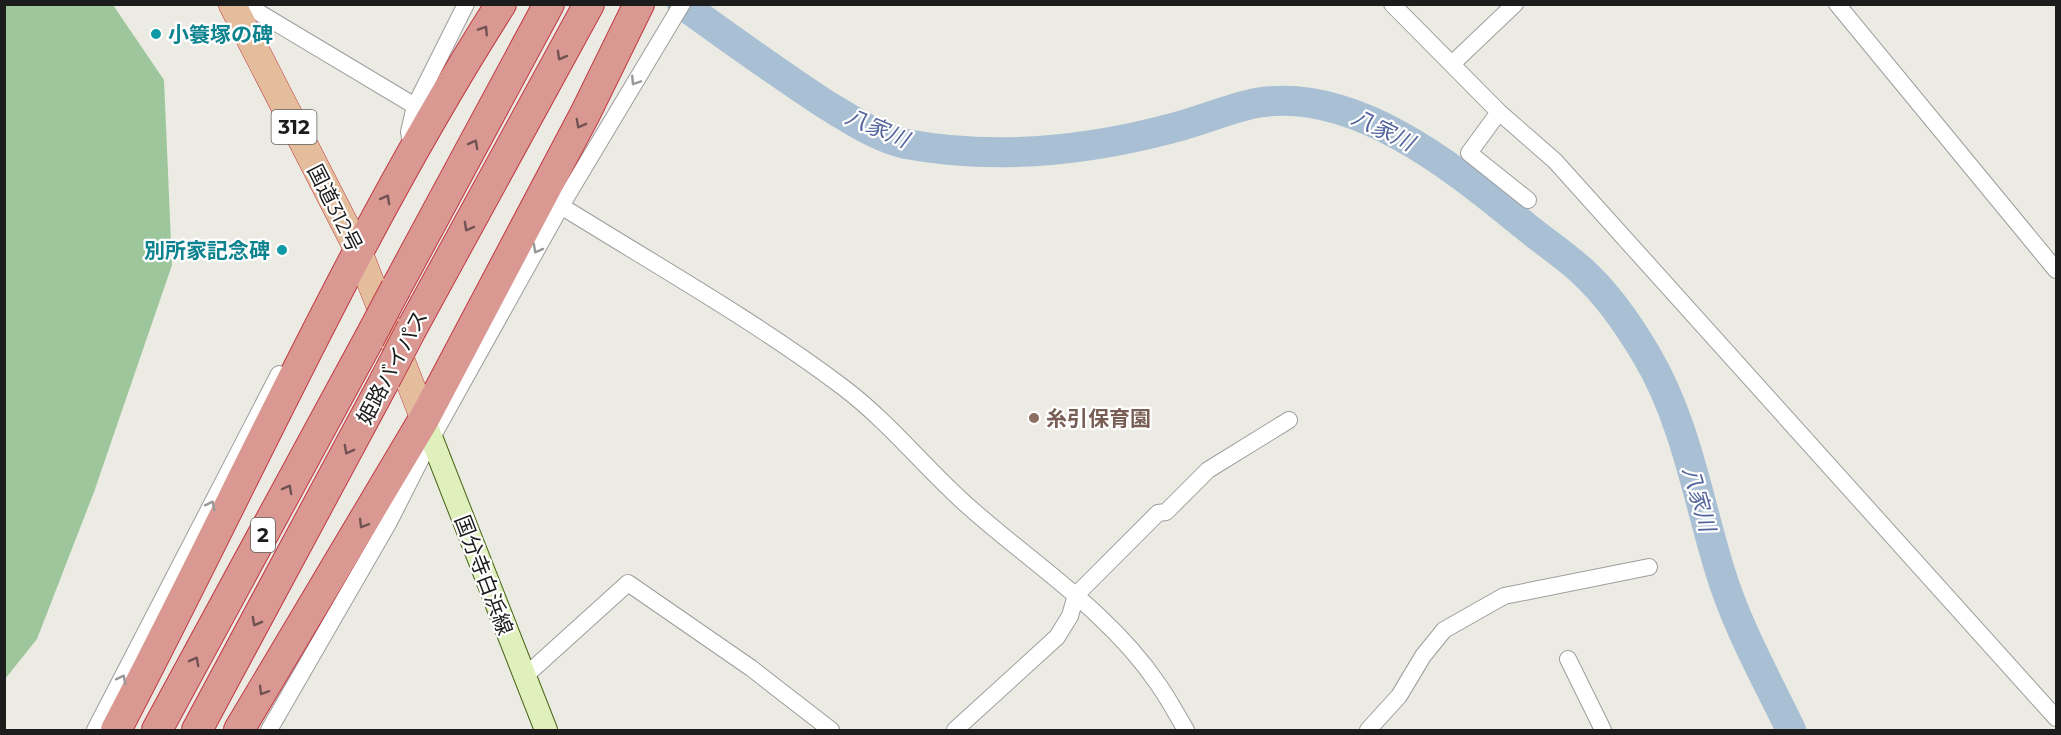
<svg xmlns="http://www.w3.org/2000/svg" width="2061" height="735" viewBox="0 0 2061 735" font-family="Montserrat,'Noto Sans JP',sans-serif">
  <style>
    .forest { fill: #9ec69c }
    .lines { fill: none; stroke-linecap: round; stroke-linejoin: round }
    .river { stroke: #a8bfd4; stroke-width: 30 }
    .minor-casing { stroke: #9d9d9d; stroke-width: 18 }
    .secondary-casing { stroke: #456312; stroke-width: 24 }
    .trunk-casing { stroke: #c03944; stroke-width: 28 }
    .motorway-casing { stroke: #c03944; stroke-width: 32 }
    .minor { stroke: #fff; stroke-width: 16 }
    .secondary { stroke: #e0f0bc; stroke-width: 22 }
    .trunk { stroke: #e4bd9c; stroke-width: 27 }
    .motorway { stroke: #da9893; stroke-width: 30 }
    .motorway-bridge-casing { stroke: #c03944; stroke-width: 32; stroke-linecap: butt }
    .motorway-bridge { stroke: #da9893; stroke-width: 30 }
    .oneway { stroke: #715452 }
    .oneway2 { stroke: #999 }
    .culture-dot { fill: #0f9aa8; stroke: #fff; stroke-width: 2 }
    .education-dot { fill: #8d6e63; stroke: #fff; stroke-width: 2 }
    .labels { text-anchor: middle; dominant-baseline: central; stroke-width: 4.5; stroke-linejoin: round; paint-order: stroke }
    .shield { fill: #fff; stroke: #606060; stroke-width: 1.5 }
    .shield-label { font-size: 20px; font-weight: bold; fill: #1c1c1c }
    .culture-label { font-size: 21px; font-weight: bold; fill: #0d838f; stroke: #fff; text-anchor: start }
    .street-label { font-size: 21px; fill: #1c1c1c; stroke: #fff }
    .education-label { font-size: 21px; font-weight: bold; fill: #785e54; stroke: #fff; text-anchor: start }
    .water-label { font-size: 22px; font-style: italic; fill: #55669e; stroke: #fff }
  </style>
  <rect width="100%" height="100%" fill="#ecebe3"/>
  <path class="forest" d="M 5,4 L 113,5 L 164,80 L 172,265 L 94,492 L 37,639 L 5,679 Z"/>
  <g class="lines">
    <path class="river" d="M 682,4 C 729,38 776,72 825,104 C 850,119 878,138 906,144 C 993,160 1085,151 1169,129 C 1198,122 1227,109 1256,103 C 1354,86 1453,167 1524,225 C 1543,241 1565,255 1583,272 C 1608,295 1630,327 1647,356 C 1686,422 1698,500 1720,571 C 1737,627 1766,678 1791,730"/>
    <g class="minor-casing">
      <path id="minor" d="M 1392,4 L 1499,112 L 1555,161 L 2056,718
        M 1837,4 L 2056,270
        M 234,8 L 253,9 L 415,106
        M 1453,63 L 1515,4
        M 1499,112 L 1469,153 L 1528,200
        M 412,146 L 409,132 L 415,106 L 466,4
        M 561,206 C 654,264 757,322 844,388 C 890,423 926,469 969,507 C 1033,564 1109,612 1158,684 C 1168,698 1177,715 1186,730
        M 1568,659 L 1603,730
        M 524,677 L 628,583 L 751,668 L 831,730
        M 95,730 L 279,374
        M 269,730 L 389,522 L 431,439 L 561,206 L 682,4
        M 955,730 L 1057,637 L 1070,616 L 1076,595 L 1158,513 L 1166,512 L 1208,470 L 1289,420
        M 1368,730 L 1399,696 L 1423,656 L 1444,630 L 1504,596 L 1649,567"/>
    </g>
    <g class="secondary-casing">
      <path id="secondary" d="M 424,419 L 546,730"/>
    </g>
    <g class="trunk-casing">
      <path id="trunk" d="M 232,4 L 358,250 L 424,419"/>
    </g>
    <g class="motorway-casing">
      <path id="motorway" d="M 396,288 L 549,4
        M 412,328 L 589,4
        M 116,730 C 243,488 353,236 501,4
        M 157,730 L 369,339
        M 197,730 L 385,380
        M 239,730 L 424,419 L 585,114 L 639,4"/>
    </g>
    <use href="#minor" class="minor"/>
    <use href="#secondary" class="secondary"/>
    <use href="#trunk" class="trunk"/>
    <use href="#motorway" class="motorway"/>
    <g class="motorway-bridge-casing">
      <path id="motorway-bridge" d="M 369,339 L 396,288
        M 385,380 L 412,328"/>
    </g>
    <use href="#motorway-bridge" class="motorway-bridge"/>
  </g>
  <defs><path id="oneway-chevron" d="M-2-3.5L2.5 0L-2 3.5" fill="none" stroke-width="1.6" stroke-linecap="round" stroke-linejoin="round" transform="scale(1.5)"/></defs>
  <g class="oneway">
    <use href="#oneway-chevron" transform="translate(484 30) rotate(-57)"/>
    <use href="#oneway-chevron" transform="translate(561 56) rotate(119)"/>
    <use href="#oneway-chevron" transform="translate(580 124) rotate(118)"/>
    <use href="#oneway-chevron" transform="translate(474 144) rotate(-62)"/>
    <use href="#oneway-chevron" transform="translate(386 199) rotate(-61)"/>
    <use href="#oneway-chevron" transform="translate(468 227) rotate(119)"/>
    <use href="#oneway-chevron" transform="translate(348 450) rotate(118)"/>
    <use href="#oneway-chevron" transform="translate(288 489) rotate(-62)"/>
    <use href="#oneway-chevron" transform="translate(363 524) rotate(121)"/>
    <use href="#oneway-chevron" transform="translate(256 622) rotate(118)"/>
    <use href="#oneway-chevron" transform="translate(195 661) rotate(-62)"/>
    <use href="#oneway-chevron" transform="translate(263 691) rotate(121)"/>
  </g>
  <g class="oneway2">
    <use href="#oneway-chevron" transform="translate(635 81) rotate(123)"/>
    <use href="#oneway-chevron" transform="translate(537 249) rotate(119)"/>
    <use href="#oneway-chevron" transform="translate(211 505) rotate(-63)"/>
    <use href="#oneway-chevron" transform="translate(122 679) rotate(-63)"/>
  </g>
  <g class="culture-dot">
    <circle cx="156" cy="34" r="6"/>
    <circle cx="282" cy="250" r="6"/>
  </g>
  <circle class="education-dot" cx="1034" cy="418" r="6"/>
  <g class="labels">
    <g class="shield">
      <rect x="271.5" y="110" width="45" height="34" rx="4.5"/>
      <rect x="251" y="518" width="24" height="34" rx="4.5"/>
    </g>
    <g class="shield-label">
      <text x="294" y="127">312</text>
      <text x="263" y="535">2</text>
    </g>
    <g class="culture-label">
      <text x="168" y="34">小簑塚の碑</text>
      <text x="270" y="250" text-anchor="end">別所家記念碑</text>
    </g>
    <g class="street-label">
      <text transform="translate(335 208) rotate(63)">国道312号</text>
      <text transform="translate(392 367) rotate(-62)">姫路バイパス</text>
      <text transform="translate(484 575) rotate(69)">国分寺白浜線</text>
    </g>
    <g class="education-label">
      <text x="1046" y="418">糸引保育園</text>
    </g>
    <g class="water-label">
      <text transform="translate(877 128) rotate(23)">八家川</text>
      <text transform="translate(1383 130) rotate(26)">八家川</text>
      <text transform="translate(1699 499) rotate(74)">八家川</text>
    </g>
  </g>
  <rect width="2061" height="735" fill="none" stroke="#1c1c1c" stroke-width="12"/>
</svg>
